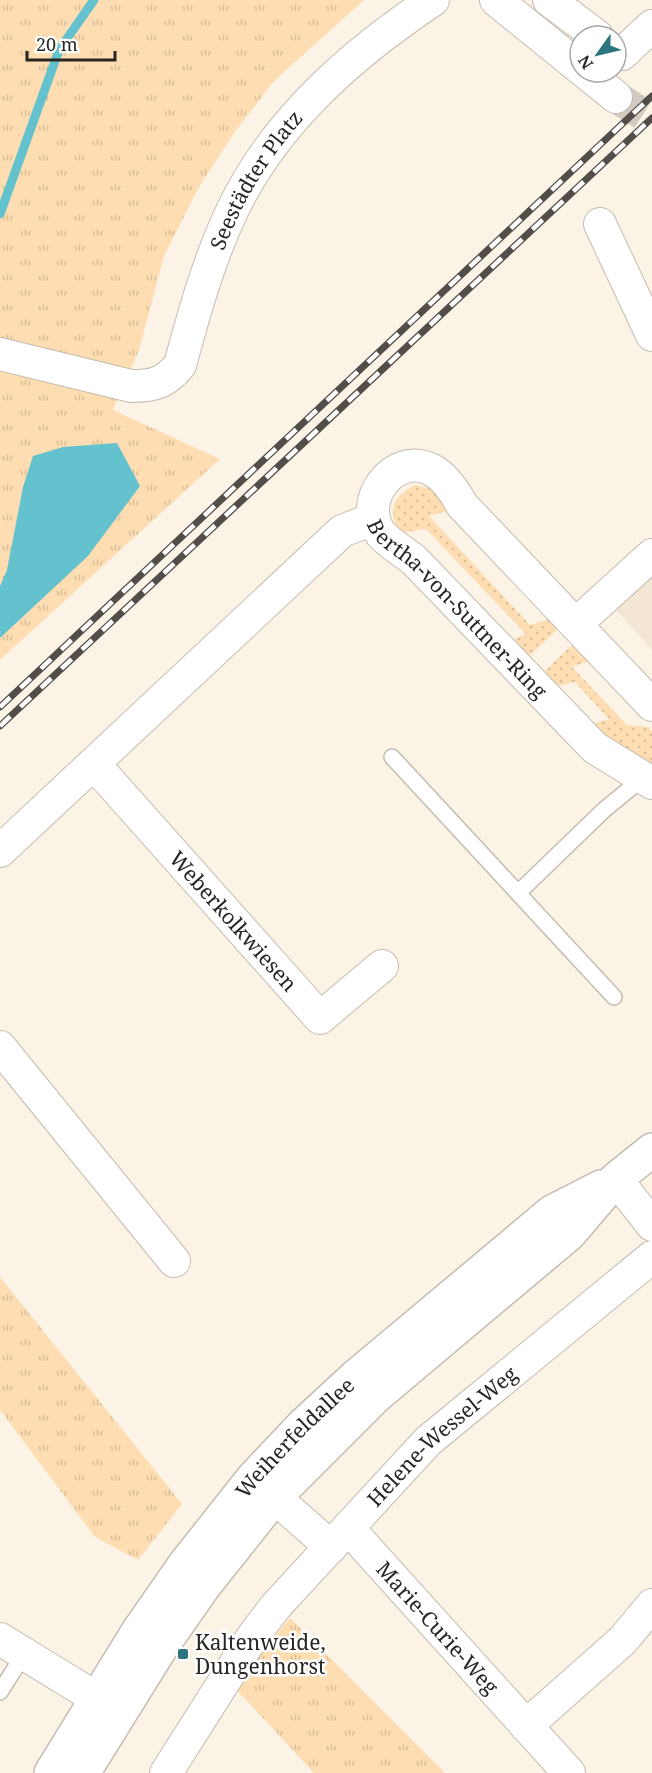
<svg xmlns="http://www.w3.org/2000/svg" width="652" height="1773" viewBox="0 0 652 1773" font-family="'Noto Serif',serif">
  <style>
    .built { fill: #f4e6d4 }
    .grass { fill: url(#grass-dots) }
    .park { fill: url(#park-tufts) }
    .water { fill: #64c1ce }
    .lines { fill: none; stroke-linecap: round; stroke-linejoin: round }
    .stream { stroke: #64c1ce; stroke-width: 9 }
    .street-tunnel { stroke: #d2cac0; stroke-width: 32; stroke-dasharray: 32 16; stroke-linecap: butt }
    .lane-casing { stroke: #c4bcb0; stroke-width: 18 }
    .street-casing { stroke: #c4bcb0; stroke-width: 34 }
    .secondary-casing { stroke: #c4bcb0; stroke-width: 36 }
    .lane { stroke: #fff; stroke-width: 15 }
    .street { stroke: #fff; stroke-width: 32 }
    .secondary { stroke: #fff; stroke-width: 33 }
    .rail-casing { stroke: #524d48; stroke-width: 7 }
    .rail { stroke: #fff; stroke-width: 4.5; stroke-dasharray: 14; stroke-linecap: butt }
    .poi-dot { fill: #2c747e; stroke: #fff; stroke-width: 2 }
    .labels { text-anchor: middle; dominant-baseline: central; stroke-width: 5; stroke-linejoin: round; paint-order: stroke }
    .street-label { font-size: 21px; fill: #292622; stroke: #fff }
    .poi-label { font-size: 21px; fill: #292622; stroke: #fff; text-anchor: start }
  </style>
  <defs>
    <pattern id="grass-dots" width="8" height="8" patternUnits="userSpaceOnUse" patternTransform="scale(1.5)"><rect width="8" height="8" fill="#fdddb1"/><path d="M2 2h.1M6 6h.1" fill="none" stroke="#d9be98" stroke-width="1.8" stroke-linecap="round"/></pattern>
    <pattern id="park-tufts" width="24" height="20" patternUnits="userSpaceOnUse" patternTransform="scale(1.5)"><rect width="24" height="20" fill="#fdddb1"/><path d="M3 7l-1-3M5 7V3M7 7l1-3M15 17l-1-3M17 17v-4M19 17l1-3" fill="none" stroke="#d9be98"/></pattern>
  </defs>
  <rect width="100%" height="100%" fill="#fcf3e7"/>
  <path class="built" d="M 652,565 L 652,650 L 609,602 Z"/>
  <path class="grass" d="M 415,485 L 431,489 L 450,510 L 429,516 L 530,625 L 553,618 L 561,626 L 524,661 L 506,643 L 526,634 L 426,529 L 399,533 C 388,509 392,497 415,485 Z
    M 575,642 L 592,660 L 572,667 L 627,725 L 649,727 L 652,733 L 652,771 L 589,725 L 609,719 L 575,682 L 553,687 L 542,674 Z"/>
  <path class="park" d="M 0,0 L 364,0 L 274,81 L 234,133 L 199,187 L 164,256 L 139,350 L 113,410 L 220,459 L 0,660 Z
    M 0,1277 L 182,1504 L 138,1560 L 95,1537 L 0,1410 Z
    M 290,1618 L 445,1773 L 314,1773 L 232,1685 Z"/>
  <path class="water" d="M 117,443 L 140,486 L 88,556 L 0,638 L 0,586 L 7,570 L 23,487 L 33,456 L 63,447 Z"/>
  <g class="lines">
    <path class="stream" d="M 0,214 L 59,50 L 94,0"/>
    <path class="street-tunnel" d="M 616,97 L 652,120"/>
    <g class="lane-casing">
      <path id="lane" d="M 392,757 L 614,997
        M 518,893 L 604,810 L 644,777
        M 0,1692 L 24,1654"/>
    </g>
    <g class="street-casing">
      <g id="street">
        <path d="M 496,0 L 580,68"/>
        <path d="M 549,0 L 597,36"/>
        <path d="M 616,50 L 622,54 L 652,26"/>
        <path d="M 585,72 L 616,97"/>
        <path d="M 600,224 L 652,335"/>
        <path id="s1" d="M 0,354 L 131,386 C 154,386 165,383 180,365 C 194,313 209,259 233,209 C 276,120 352,54 433,0"/>
        <path d="M 576,624 L 652,555"/>
        <path id="s2" d="M 652,705 L 462,505 C 455,492 445,477 432,470 C 394,450 356,502 381,534 C 390,544 404,552 414,560 L 595,748 L 652,783"/>
        <path id="s3" d="M 94,764 L 320,1018 L 382,966"/>
        <path d="M 0,851 L 342,531 L 373,519"/>
        <path d="M 0,1047 L 174,1261"/>
        <path d="M 616,1179 L 652,1225"/>
        <path d="M 255,1480 L 331,1547"/>
        <path id="s4" d="M 348,1528 L 569,1773"/>
        <path d="M 0,1639 L 119,1712"/>
        <path d="M 526,1726 L 623,1640 L 652,1605"/>
        <path id="s5" d="M 166,1773 L 253,1636 L 275,1607 L 428,1441 L 652,1257"/>
      </g>
    </g>
    <g class="secondary-casing">
      <g id="secondary">
        <path id="s6" d="M 51,1773 L 139,1630 L 185,1564 L 253,1478 L 303,1425 L 355,1377 L 552,1212 L 601,1187"/>
        <path d="M 83,1773 L 160,1649 L 204,1586 L 274,1498 L 375,1397 L 569,1234 L 616,1179 L 652,1150"/>
      </g>
    </g>
    <use href="#lane" class="lane"/>
    <use href="#street" class="street"/>
    <use href="#secondary" class="secondary"/>
    <g class="rail-casing">
      <path id="rail" d="M 0,707 L 652,96
        M 0,726 L 652,118"/>
    </g>
    <use href="#rail" class="rail"/>
  </g>
  <rect class="poi-dot" x="177" y="1648" width="12" height="12" rx="3"/>
  <g class="labels">
    <g class="street-label">
      <text stroke="none"><textPath href="#s1" startOffset="392">Seestädter Platz</textPath></text>
      <text stroke="none"><textPath href="#s2" startOffset="540">Bertha-von-Suttner-Ring</textPath></text>
      <text stroke="none"><textPath href="#s3" startOffset="210">Weberkolkwiesen</textPath></text>
      <text stroke="none"><textPath href="#s5" startOffset="438">Helene-Wessel-Weg</textPath></text>
      <text stroke="none"><textPath href="#s6" startOffset="416">Weiherfeldallee</textPath></text>
      <text stroke="none"><textPath href="#s4" startOffset="134">Marie-Curie-Weg</textPath></text>
    </g>
    <g class="poi-label">
      <text x="195" y="1642">Kaltenweide,<tspan x="195" dy="24">Dungenhorst</tspan></text>
    </g>
  </g>
  <g transform="translate(598 54) rotate(236)"><circle r="28" fill="#ffffff" stroke="#a9a8a7" stroke-width="1.5"/>
  <path d="M0-4.5L10 22L0 15L-10 22Z" fill="#2c747e"/>
  <text y="-9" font-size="16" font-weight="bold" text-anchor="middle" fill="#292622">N</text>
  </g>
  <path d="M27 51v9h88v-9" fill="none" stroke="#292622" stroke-width="3"/>
  <text x="36" y="51" font-size="18" fill="#292622" stroke="#ffffff" stroke-width="4.5" paint-order="stroke">20 m</text>
</svg>
